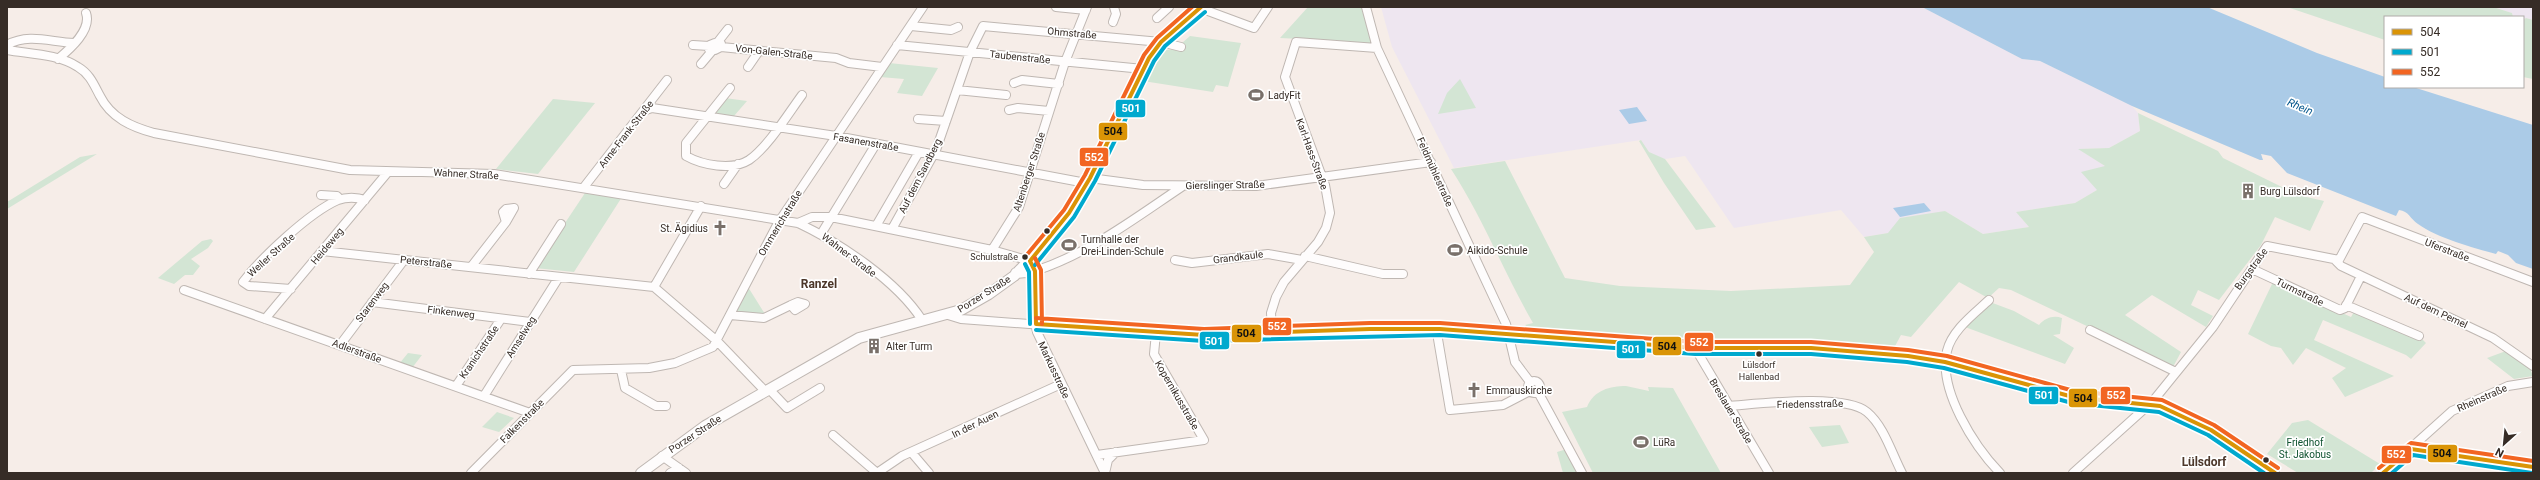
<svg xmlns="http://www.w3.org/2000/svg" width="2540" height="480" viewBox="0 0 2540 480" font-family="Roboto,sans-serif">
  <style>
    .industrial { fill: #eee6f0 }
    .green { fill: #d3e5d4 }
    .water { fill: #abcbe7 }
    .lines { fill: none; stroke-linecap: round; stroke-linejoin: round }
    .minor-casing { stroke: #bfb7b2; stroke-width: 10 }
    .major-casing { stroke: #bfb7b2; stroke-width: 12 }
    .minor { stroke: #fefcfc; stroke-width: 8 }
    .major { stroke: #fefcfc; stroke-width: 10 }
    .bus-1-casing { stroke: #fff; stroke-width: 7 }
    .bus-2-casing { stroke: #fff; stroke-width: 7 }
    .bus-3-casing { stroke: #fff; stroke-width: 7 }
    .bus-1 { stroke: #da9406; stroke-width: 4 }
    .bus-2 { stroke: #00a9ce; stroke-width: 4 }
    .bus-3 { stroke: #f26522; stroke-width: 4 }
    .bus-dot { fill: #362c26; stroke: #fff; stroke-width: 1.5 }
    .labels { text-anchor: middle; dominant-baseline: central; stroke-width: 3.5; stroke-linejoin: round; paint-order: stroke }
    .bus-label { font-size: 9px; fill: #362c26; stroke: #fff; text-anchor: end }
    .street-label { font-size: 10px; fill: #362c26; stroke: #fff }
    .poi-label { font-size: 10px; fill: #362c26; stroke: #fff; text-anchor: start }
    .park-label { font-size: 10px; fill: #0e522f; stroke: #fff }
    .water-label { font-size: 11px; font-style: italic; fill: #095a8f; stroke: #fff }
    .quarter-label { font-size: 12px; font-weight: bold; fill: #4c372a; stroke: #fff }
    .line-badge { stroke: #fff; stroke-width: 1.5 }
    .badge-label { font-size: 11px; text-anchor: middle; font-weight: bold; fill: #fff }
    .pale-badge-label { font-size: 11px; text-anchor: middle; font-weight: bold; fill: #111 }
  </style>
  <rect width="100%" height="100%" fill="#f6ede8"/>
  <path class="industrial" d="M 1381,7 L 1922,7 L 2022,59 L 2040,61 L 2132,106 L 2138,113 L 2140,131 L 2109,148 L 2079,149 L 2105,166 L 2097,190 L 2075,203 L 2016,212 L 2029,227 L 1983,234 L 1945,211 L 1888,233 L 1864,237 L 1841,210 L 1734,228 L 1685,156 L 1665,159 L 1658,157 L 1649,152 L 1641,140 L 1454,168 L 1392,47 Z
    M 2493,7 L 2533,7 L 2533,20 L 2526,18 L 2523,20 L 2523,17 L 2513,17 L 2512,13 Z"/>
  <path class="green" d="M 1308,7 L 1361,7 L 1372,43 L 1363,47 L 1321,40 L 1280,38 Z
    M 2287,7 L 2493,7 L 2512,13 L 2513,17 L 2385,17 L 2385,40 Z
    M 2526,18 L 2533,20 L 2533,79 L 2523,77 L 2523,20 Z
    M 1190,36 L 1241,43 L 1228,87 L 1216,85 L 1213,92 L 1143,81 L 1155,58 L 1163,50 L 1180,49 L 1182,43 Z
    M 889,63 L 938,68 L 922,96 L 897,93 L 904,79 L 880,77 Z
    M 1460,79 L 1476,108 L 1438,114 L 1447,93 Z
    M 725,98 L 747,101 L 734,116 L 716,115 L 714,113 Z
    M 553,99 L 595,103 L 538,174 L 496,169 Z
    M 2138,113 L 2218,151 L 2223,158 L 2298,195 L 2324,201 L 2310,231 L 2275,217 L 2261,245 L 2219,300 L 2198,290 L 2191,305 L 2213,316 L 2206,327 L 2152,295 L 2125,315 L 2181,352 L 2173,367 L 2011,290 L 1999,288 L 1988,298 L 1959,282 L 1911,337 L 1901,335 L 1894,348 L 1856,344 L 1648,340 L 1530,329 L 1525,325 L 1533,323 C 1504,273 1483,218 1451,169 L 1505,161 L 1565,278 L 1620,286 L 1731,291 L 1850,285 L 1874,252 L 1864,237 L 1888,233 L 1900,218 L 1945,211 L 1983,234 L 2029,227 L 2016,212 L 2075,203 L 2097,190 L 2081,172 L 2105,166 L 2078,149 L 2109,148 L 2140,131 Z
    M 1641,140 L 1649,152 L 1665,159 L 1716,227 L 1696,230 L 1664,183 L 1639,141 Z
    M 97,154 L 7,209 L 7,202 L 80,157 Z
    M 585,193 L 622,197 L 574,272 L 535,268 Z
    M 211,239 L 213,241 L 208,248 L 191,259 L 200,266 L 193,275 L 185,275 L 174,284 L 158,278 L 202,241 Z
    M 2273,282 L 2351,317 L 2355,310 L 2421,338 L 2426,343 L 2411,359 L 2406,355 L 2323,320 L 2314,340 L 2394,376 L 2345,397 L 2332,378 L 2346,368 L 2306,348 L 2293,365 L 2281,348 L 2271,346 L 2248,334 Z
    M 748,287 L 765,314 L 735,313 Z
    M 1990,302 L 2014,311 L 2039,325 C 2045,318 2053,315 2062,318 L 2060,334 L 2053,335 L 2074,348 L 2065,364 L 1965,327 Z
    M 2506,351 L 2533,369 L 2531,371 L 2533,376 L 2514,379 L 2487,358 Z
    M 408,353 L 422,355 L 412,368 L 399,364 Z
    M 1626,386 L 1649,391 L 1648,387 L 1673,388 L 1721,473 L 1593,473 L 1562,412 L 1587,407 C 1594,390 1610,386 1626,386 Z
    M 497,412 L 514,418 L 499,432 L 482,427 Z
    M 2308,420 L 2380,464 L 2371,473 L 2298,473 L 2267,454 L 2292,423 Z
    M 1840,425 L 1849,443 L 1822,447 L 1809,427 Z
    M 1567,449 L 1579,473 L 1563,473 L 1557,452 Z"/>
  <path class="water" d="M 1922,7 L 2207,7 L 2317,53 L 2385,77 L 2385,87 L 2413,87 L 2533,125 L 2533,269 L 2516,263 L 2508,255 L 2498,251 L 2496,254 C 2474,248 2437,238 2418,224 C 2410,219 2409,211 2399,210 L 2396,216 L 2287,173 L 2271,156 L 2261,154 L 2263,160 L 2260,160 L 2132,106 L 2040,61 L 2022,59 Z
    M 1637,107 L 1647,121 L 1629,124 L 1619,110 Z
    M 1924,203 L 1931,211 L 1900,217 L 1893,208 Z"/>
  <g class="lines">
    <g class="minor-casing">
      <path id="minor" d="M 1056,7 L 1086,10
        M 1366,7 L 1377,48 L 1506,324 L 1515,362 L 1530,382
        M 1200,8 L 1254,28 L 1268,7
        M 1157,18 L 1169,7
        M 1113,22 L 1116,14 L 1114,7
        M 911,26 L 951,30 L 958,27
        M 715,43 L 721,44 L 721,47 L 715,50 L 709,49 L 710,45 Z
        M 717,43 L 728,29
        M 7,45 C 29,33 50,42 74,43
        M 693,45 L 709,46
        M 897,45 L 1143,69
        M 721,47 L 836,58 L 849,63 L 882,67
        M 7,50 C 30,54 58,54 78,67 C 90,74 94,85 100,96 C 111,118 132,127 154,133 L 350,170 L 494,174 L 798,223 C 840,243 897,281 922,320
        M 58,59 C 70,49 92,30 86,13
        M 701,64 L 712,51
        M 748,67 L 759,51
        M 1014,83 L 1022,80 L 1059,84
        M 730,88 L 686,143 L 686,156 C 702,165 732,171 749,160 C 768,147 788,114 802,95
        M 957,90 L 1006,95
        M 646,110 L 652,108 L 836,136 L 1086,183
        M 1009,110 L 1018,108 L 1049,111
        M 918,119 L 946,121
        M 1090,178 L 1143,185 L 1256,186 L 1431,162
        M 724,184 L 738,164
        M 584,187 L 667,80
        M 321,195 L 337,196 L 340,199
        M 514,208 L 506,222 L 503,212 L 506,209 Z
        M 798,223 L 812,217 L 831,217 L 992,250 L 1030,261 L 1034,267 L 1037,281 L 1034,319 L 1037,332 L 1105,473
        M 876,226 L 919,152
        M 892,229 L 936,150 L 970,52 L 983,26 L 1161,42 L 1181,47
        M 821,234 L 876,144
        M 992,250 L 1019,207 L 1065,62 L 1087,7
        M 322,251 L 654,287 L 717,341 L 765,391
        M 1305,256 L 1383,274 L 1403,274
        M 1175,260 L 1192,263 L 1268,254 L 1302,260
        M 2336,261 L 2341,266 L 2493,338 L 2533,366
        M 471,267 L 506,222
        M 2252,269 L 2340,310 L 2345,308 L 2361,276
        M 1035,271 C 1090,253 1135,218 1183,186
        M 529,274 L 561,224
        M 654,287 L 701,206
        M 291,289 L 249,286 L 243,282 C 261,258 310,212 338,200 C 346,197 357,197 365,200
        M 184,290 L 530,413
        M 1989,300 C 1974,314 1952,330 1947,351 C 1938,390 1974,446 2000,473
        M 372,302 L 530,322
        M 798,302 L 805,304 L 795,310 L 791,305 Z
        M 2346,305 L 2419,336
        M 730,315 L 764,318 L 791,305
        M 948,315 L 961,319 L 1176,335 L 1440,329 L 1695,348 L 1859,350 L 1945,362 L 2073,397 L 2160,406 L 2211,430 L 2275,473
        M 265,319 L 388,172
        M 2090,330 L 2176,372
        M 1272,332 L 1271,313 L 1276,297 L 1284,282 L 1318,242 L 1326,228 L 1330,213 L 1325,185 L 1285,77 L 1296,42 L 1377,48
        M 1438,339 L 1450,410 L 1503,405 L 1530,391
        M 340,345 L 404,260
        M 1695,348 L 1769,473
        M 621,370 L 625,388 L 656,406 L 666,406
        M1528 387a6 6 0 1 1 12 0a6 6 0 1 1-12 0Z
        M 456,386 L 501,319
        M 769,389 L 787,408 L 820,388
        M 1538,392 L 1582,473
        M 484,396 L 559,277
        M 1728,406 C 1758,404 1844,393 1867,412 C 1884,426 1892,454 1902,473
        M 833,435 L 877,473 L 902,456 L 1061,384
        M 2411,449 L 2533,467
        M 912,453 L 929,473
        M 1097,455 L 1204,440 L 1154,354 L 1156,333
        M 662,456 L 686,473
        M 471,473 L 573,370 L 649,368 L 675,363 L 713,347 L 778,223 L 923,7
        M 670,473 L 679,468
        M 1105,473 L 1108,460 L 1116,452
        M 2073,473 L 2153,401 L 2213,327 L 2267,246 L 2339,260 L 2362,217 L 2533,282
        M 2383,473 L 2452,411 L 2508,386 L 2533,382"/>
    </g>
    <g class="major-casing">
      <path id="major" d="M 1016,273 L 1026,272 L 1035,275
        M 641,473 L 705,426 L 859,338 L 961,310 L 989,294 L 1014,276 L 1035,254 L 1072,205 L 1103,151 L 1149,58 L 1161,42 L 1201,7"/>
    </g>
    <use href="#minor" class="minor"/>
    <use href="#major" class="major"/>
    <g class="bus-1-casing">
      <path id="bus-1" d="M 1030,261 L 1069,213 L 1090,178 L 1149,58 L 1161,42 L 1201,7
        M 1030,261 L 1035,271 L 1036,324
        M 1036,324 L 1204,335 L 1370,329 L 1440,329 L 1695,348 L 1811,348 L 1908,356 L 1945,362 L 2073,397 L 2160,406 L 2211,430 L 2275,473
        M 2411,449 L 2533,467
        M 2383,473 L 2411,449"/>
    </g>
    <g class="bus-2-casing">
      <path id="bus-2" d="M 1025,264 L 1029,272 L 1030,324
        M 1035,265 L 1074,217 L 1095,181 L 1154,61 L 1165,46 L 1205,12
        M 1036,330 L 1204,341 L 1440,335 L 1695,354 L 1811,354 L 1907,362 L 1944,368 L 2072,403 L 2159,412 L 2208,435 L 2264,473
        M 2392,473 L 2413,455 L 2532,473"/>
    </g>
    <g class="bus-3-casing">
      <path id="bus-3" d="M 1025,257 L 1064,210 L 1085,175 L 1144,55 L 1157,38 L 1192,7
        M 1035,258 L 1041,270 L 1042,324
        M 1036,318 L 1204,329 L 1370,323 L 1440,323 L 1695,342 L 1811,342 L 1908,350 L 1947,356 L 2074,391 L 2162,400 L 2214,425 L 2278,468
        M 2379,468 L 2411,443 L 2533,461"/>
    </g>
    <use href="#bus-1" class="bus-1"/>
    <use href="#bus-2" class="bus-2"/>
    <use href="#bus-3" class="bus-3"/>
  </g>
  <defs>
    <g id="stadium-bare" transform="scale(1.2)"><path d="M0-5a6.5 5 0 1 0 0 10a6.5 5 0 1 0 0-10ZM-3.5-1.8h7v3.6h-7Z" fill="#79706a" stroke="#fff" stroke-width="2.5" paint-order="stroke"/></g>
    <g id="building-bare" transform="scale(1.2)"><path d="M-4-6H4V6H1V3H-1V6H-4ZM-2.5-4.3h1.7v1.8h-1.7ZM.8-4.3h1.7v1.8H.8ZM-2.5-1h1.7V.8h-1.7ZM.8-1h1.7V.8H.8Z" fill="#79706a" stroke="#fff" stroke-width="2.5" paint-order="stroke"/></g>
    <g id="church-bare" transform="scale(1.2)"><path d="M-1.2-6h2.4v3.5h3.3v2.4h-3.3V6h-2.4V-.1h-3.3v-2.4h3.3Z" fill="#79706a" stroke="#fff" stroke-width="2.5" paint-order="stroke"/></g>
  </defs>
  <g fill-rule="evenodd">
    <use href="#stadium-bare" x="1256" y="95"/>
    <use href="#building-bare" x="2248" y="191"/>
    <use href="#church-bare" x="720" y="228"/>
    <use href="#stadium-bare" x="1069" y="245"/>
    <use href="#stadium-bare" x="1455" y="250"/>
    <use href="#building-bare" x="874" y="346"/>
    <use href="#church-bare" x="1474" y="390"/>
    <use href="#stadium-bare" x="1641" y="442"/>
  </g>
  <g class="bus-dot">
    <circle cx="1047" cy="231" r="3.5"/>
    <circle cx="1025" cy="257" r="3.5"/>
    <circle cx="1759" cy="354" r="3.5"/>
    <circle cx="2266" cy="460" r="3.5"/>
  </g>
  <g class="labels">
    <g class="bus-label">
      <text x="1018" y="257">Schulstraße</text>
      <text x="1759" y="365" text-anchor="middle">Lülsdorf<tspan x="1759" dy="12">Hallenbad</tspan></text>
    </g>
    <g class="street-label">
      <text transform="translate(1072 33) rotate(5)">Ohmstraße</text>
      <text transform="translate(774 52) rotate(6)">Von-Galen-Straße</text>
      <text transform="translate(1020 57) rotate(6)">Taubenstraße</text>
      <text transform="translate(626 134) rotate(-52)">Anne-Frank-Straße</text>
      <text transform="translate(866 142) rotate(10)">Fasanenstraße</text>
      <text transform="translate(1312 154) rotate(70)">Karl-Hass-Straße</text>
      <text transform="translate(1029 172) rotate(-72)">Altenberger Straße</text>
      <text transform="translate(1435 172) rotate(66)">Feldmühlestraße</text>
      <text transform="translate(466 174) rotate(3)">Wahner Straße</text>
      <text transform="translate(920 176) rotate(-63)">Auf dem Sandberg</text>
      <text transform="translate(1225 185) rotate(-1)">Gierslinger Straße</text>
      <text transform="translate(780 223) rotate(-59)">Ommerichstraße</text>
      <text transform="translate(327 246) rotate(-50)">Heideweg</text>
      <text transform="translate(2447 250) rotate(21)">Uferstraße</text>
      <text transform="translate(271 255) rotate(-42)">Weiler Straße</text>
      <text transform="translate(849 255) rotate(37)">Wahner Straße</text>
      <text transform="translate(1238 257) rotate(-7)">Grandkaule</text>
      <text transform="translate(426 262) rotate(6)">Peterstraße</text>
      <text transform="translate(2251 269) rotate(-54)">Burgstraße</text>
      <text transform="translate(2300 292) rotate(26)">Turmstraße</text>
      <text transform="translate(984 294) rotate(-32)">Porzer Straße</text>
      <text transform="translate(372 302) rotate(-53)">Starenweg</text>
      <text transform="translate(2436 311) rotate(25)">Auf dem Pemel</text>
      <text transform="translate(451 312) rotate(7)">Finkenweg</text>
      <text transform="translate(521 337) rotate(-58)">Amselweg</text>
      <text transform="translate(357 351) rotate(20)">Adlerstraße</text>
      <text transform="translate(479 352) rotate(-56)">Kranichstraße</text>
      <text transform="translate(1054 370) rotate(65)">Markusstraße</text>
      <text transform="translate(1177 395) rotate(60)">Kopernikusstraße</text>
      <text transform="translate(2482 398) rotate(-24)">Rheinstraße</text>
      <text transform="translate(1810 404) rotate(-1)">Friedensstraße</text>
      <text transform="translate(1731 411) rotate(59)">Breslauer Straße</text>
      <text transform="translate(522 421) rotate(-45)">Falkenstraße</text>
      <text transform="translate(975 424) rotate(-26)">In der Auen</text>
      <text transform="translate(695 434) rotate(-33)">Porzer Straße</text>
    </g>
    <g class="poi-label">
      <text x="1268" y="95">LadyFit</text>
      <text x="2260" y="191">Burg Lülsdorf</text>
      <text x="708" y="228" text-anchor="end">St. Ägidius</text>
      <text x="1081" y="239">Turnhalle der<tspan x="1081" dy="12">Drei-Linden-Schule</tspan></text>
      <text x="1467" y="250">Aikido-Schule</text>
      <text x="886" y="346">Alter Turm</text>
      <text x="1486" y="390">Emmauskirche</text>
      <text x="1653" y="442">LüRa</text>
    </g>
    <g class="park-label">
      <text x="2305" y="442">Friedhof<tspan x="2305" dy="12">St. Jakobus</tspan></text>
    </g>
    <g class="water-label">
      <text transform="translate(2300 107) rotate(23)">Rhein</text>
    </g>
    <g class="quarter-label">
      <text x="819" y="284">Ranzel</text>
      <text x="2204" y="462">Lülsdorf</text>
    </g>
  </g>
  <g class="line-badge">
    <rect x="1115" y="99" width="31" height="19" rx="4" fill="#00a9ce"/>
    <rect x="1098" y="122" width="30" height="19" rx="4" fill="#da9406"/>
    <rect x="1079" y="147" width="30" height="20" rx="4" fill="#f26522"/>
    <rect x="1262" y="317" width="30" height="19" rx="4" fill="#f26522"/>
    <rect x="1231" y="324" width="31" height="19" rx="4" fill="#da9406"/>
    <rect x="1199" y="331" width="31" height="19" rx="4" fill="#00a9ce"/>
    <rect x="1684" y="332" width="30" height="20" rx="4" fill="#f26522"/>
    <rect x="1652" y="336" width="30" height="20" rx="4" fill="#da9406"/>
    <rect x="1616" y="340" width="30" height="19" rx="4" fill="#00a9ce"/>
    <rect x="2028" y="386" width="31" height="19" rx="4" fill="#00a9ce"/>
    <rect x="2100" y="386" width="31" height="19" rx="4" fill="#f26522"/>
    <rect x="2068" y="388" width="30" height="20" rx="4" fill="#da9406"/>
    <rect x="2427" y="444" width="31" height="19" rx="4" fill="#da9406"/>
    <rect x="2381" y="445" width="31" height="19" rx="4" fill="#f26522"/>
  </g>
  <g class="badge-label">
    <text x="1131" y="112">501</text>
    <text x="1094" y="161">552</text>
    <text x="1277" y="330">552</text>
    <text x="1214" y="345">501</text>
    <text x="1699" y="346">552</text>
    <text x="1631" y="353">501</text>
    <text x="2044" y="399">501</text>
    <text x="2116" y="399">552</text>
    <text x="2396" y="458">552</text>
  </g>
  <g class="pale-badge-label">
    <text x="1113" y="135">504</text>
    <text x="1246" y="337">504</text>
    <text x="1667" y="350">504</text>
    <text x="2083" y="402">504</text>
    <text x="2442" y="457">504</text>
  </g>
  <rect width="2540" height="480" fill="none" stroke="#362c26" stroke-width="16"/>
  <rect x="2384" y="16" width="140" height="72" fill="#ffffff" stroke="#afaba8"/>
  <rect x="2392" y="29" width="20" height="6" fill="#da9406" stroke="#afaba8"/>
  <text x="2420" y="36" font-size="12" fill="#362c26">504</text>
  <rect x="2392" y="49" width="20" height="6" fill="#00a9ce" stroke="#afaba8"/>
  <text x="2420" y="56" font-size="12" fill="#362c26">501</text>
  <rect x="2392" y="69" width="20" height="6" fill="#f26522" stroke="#afaba8"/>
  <text x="2420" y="76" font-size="12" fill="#362c26">552</text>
  <g transform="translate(2504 444) rotate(207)" stroke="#ffffff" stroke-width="3" paint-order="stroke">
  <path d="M0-3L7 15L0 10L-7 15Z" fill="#362c26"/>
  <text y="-6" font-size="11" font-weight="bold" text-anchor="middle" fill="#362c26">N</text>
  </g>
</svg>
